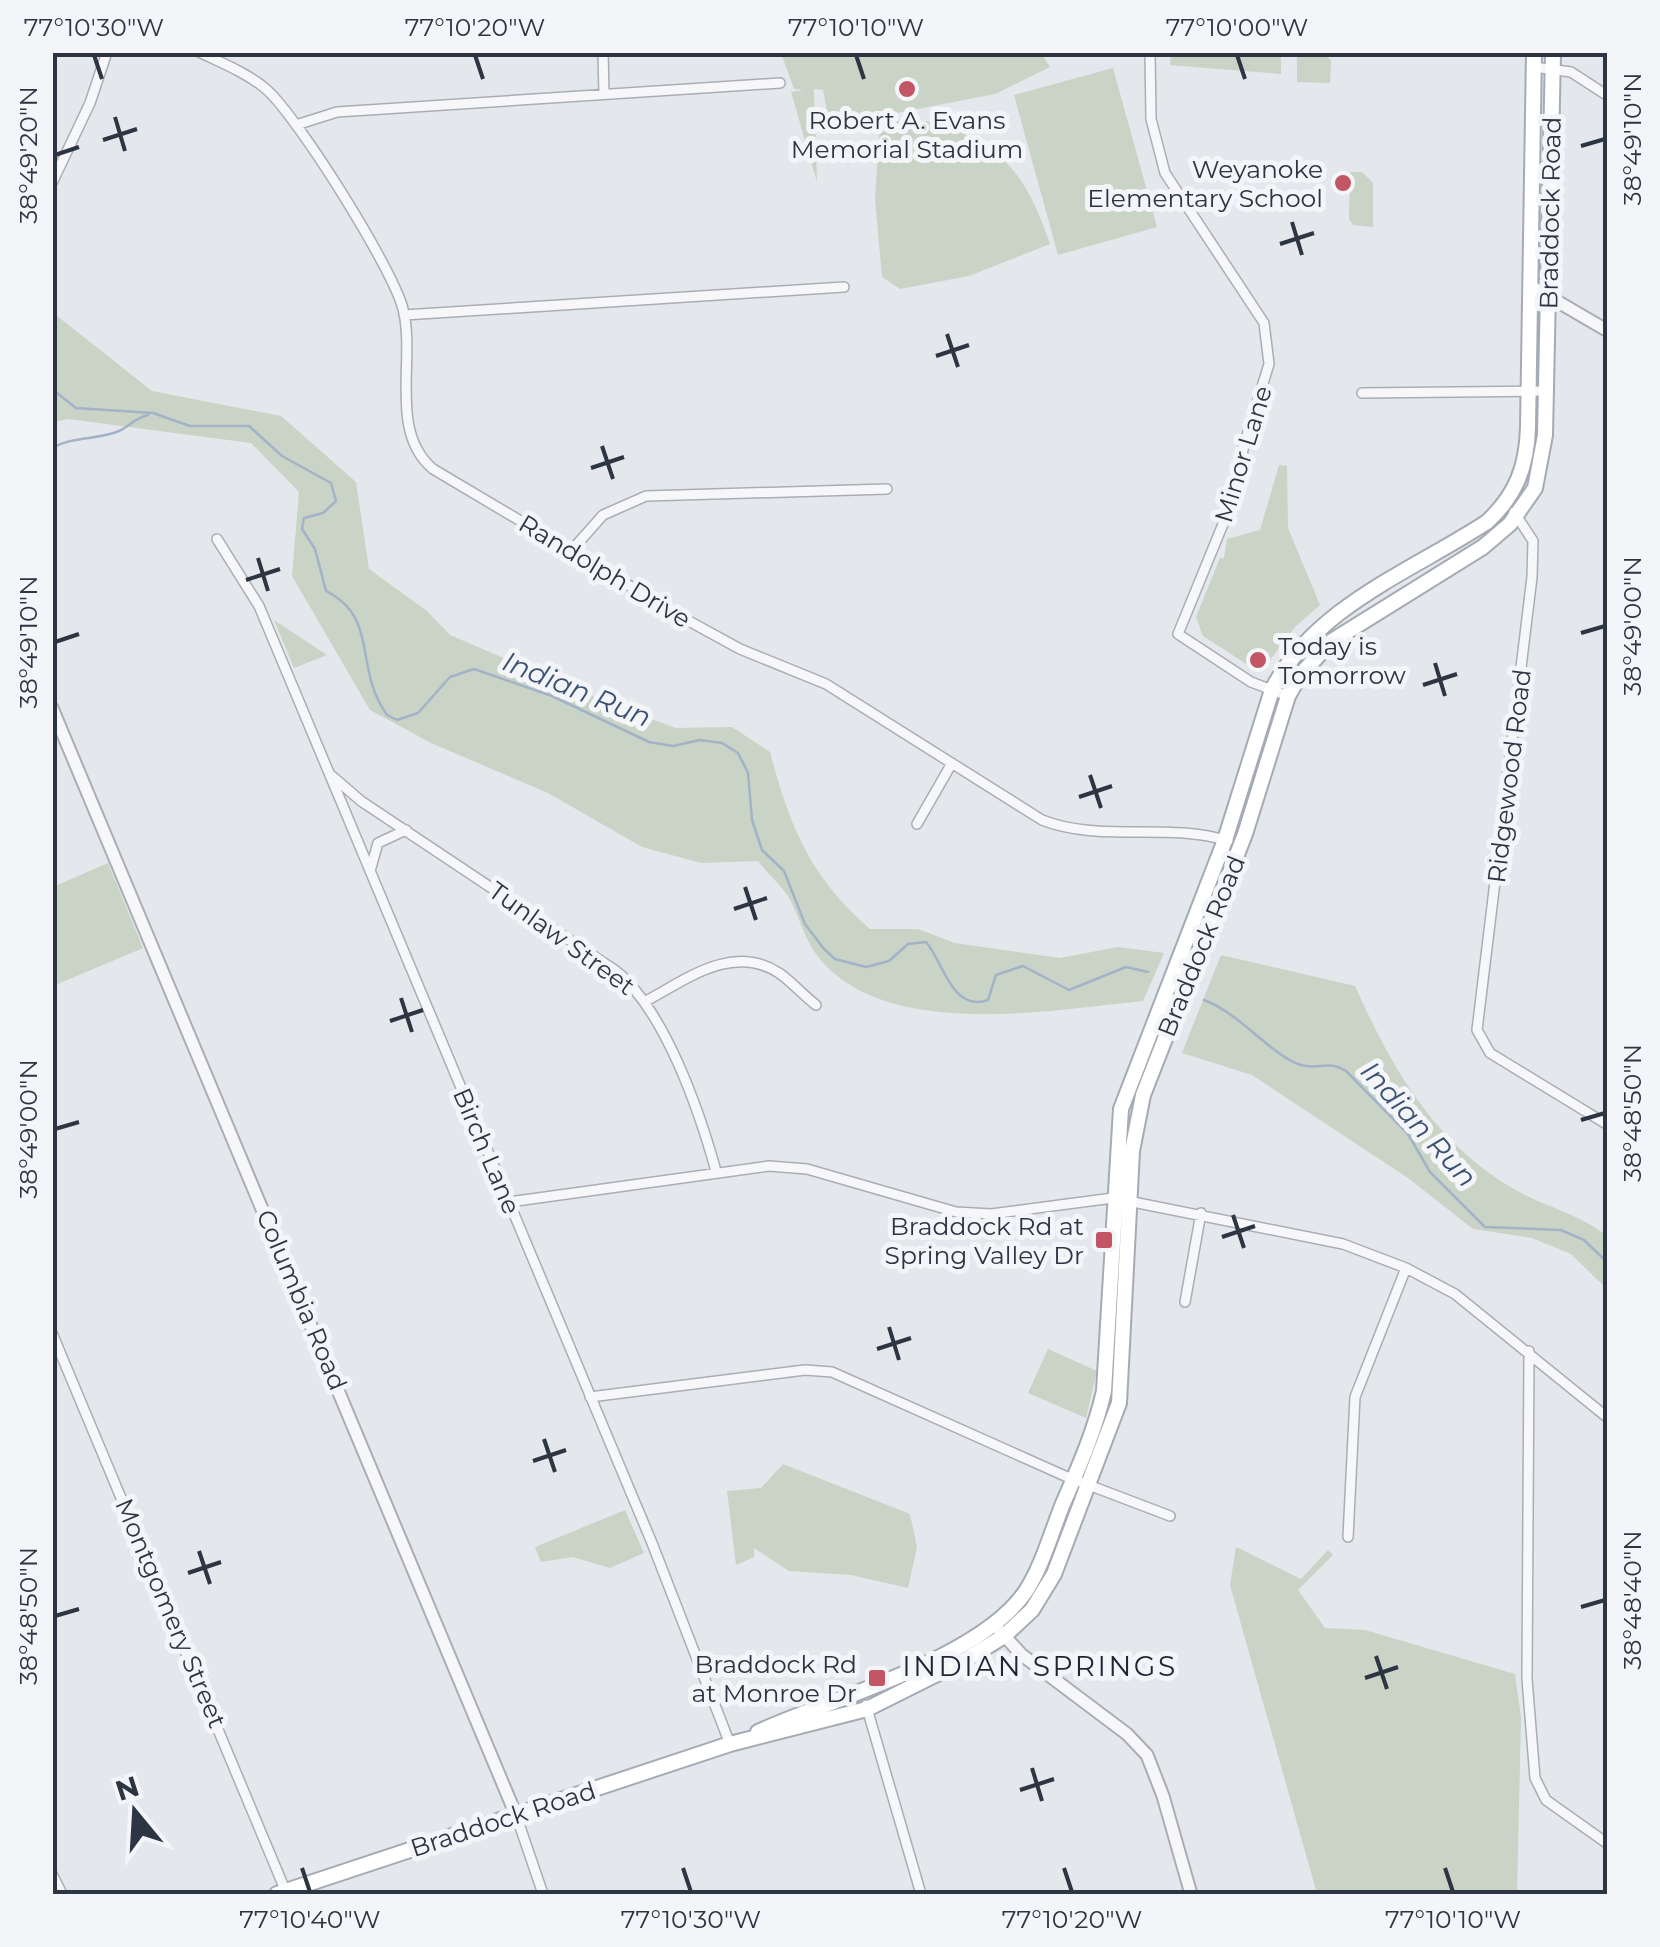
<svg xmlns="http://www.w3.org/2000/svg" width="1660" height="1947" viewBox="0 0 1660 1947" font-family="Montserrat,sans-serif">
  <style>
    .green { fill: #c9d4c6 }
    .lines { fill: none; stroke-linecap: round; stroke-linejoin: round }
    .stream { stroke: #a3b3c7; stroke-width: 2.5 }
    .minor-casing { stroke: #a9aeb5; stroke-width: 12 }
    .tertiary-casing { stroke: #a9aeb5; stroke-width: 15 }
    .primary-casing { stroke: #a5abb5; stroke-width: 18 }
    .minor { stroke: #f7f7f9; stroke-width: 9 }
    .tertiary { stroke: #f7f7f9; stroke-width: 11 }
    .primary { stroke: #fff; stroke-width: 14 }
    .ticks { fill: none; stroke: #2d3442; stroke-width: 4 }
    .poi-dot { fill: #c25664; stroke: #f4f5f8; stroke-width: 4 }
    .labels { text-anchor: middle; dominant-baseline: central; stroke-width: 10; stroke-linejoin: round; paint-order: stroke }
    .poi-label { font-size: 25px; fill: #2d3442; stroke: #f4f5f8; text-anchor: end }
    .street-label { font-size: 25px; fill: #2d3442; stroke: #f4f5f8 }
    .water-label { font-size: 28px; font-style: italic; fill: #3b5272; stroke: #f4f5f8 }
    .neighbourhood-label { font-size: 28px; letter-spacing: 2.5px; fill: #1f2533; stroke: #f4f5f8 }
    .neatline { fill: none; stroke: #2d3442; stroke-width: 4 }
    .ticks-label { font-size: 25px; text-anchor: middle; fill: #2d3442 }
  </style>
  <rect width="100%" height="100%" fill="#e4e7eb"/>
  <path class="green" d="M 781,53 L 1041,53 L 1050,67 L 995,94 L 830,126 L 823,90 L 814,89 L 817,182 L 791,92 L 803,90 L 794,89 Z
    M 1171,53 L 1281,53 L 1281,74 L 1170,65 Z
    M 1297,55 L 1326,55 L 1331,60 L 1330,83 L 1297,82 Z
    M 1113,68 L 1157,227 L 1058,255 L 1014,95 Z
    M 926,121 C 1000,140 1026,173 1050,244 L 969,276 L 900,289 L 882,277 L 875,199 L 880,122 Z
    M 1350,172 L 1362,172 L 1373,183 L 1373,227 L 1353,225 L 1349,219 Z
    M 52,312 L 152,391 L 281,416 L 356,482 L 369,569 L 427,611 L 450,635 L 620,708 L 676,728 L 732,727 L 770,752 C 790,827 810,877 870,929 L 918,929 L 955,943 L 1060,958 L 1118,947 L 1164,953 L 1143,1001 C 1050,1010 887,1041 819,958 C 805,941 799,915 788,896 C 780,884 767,873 758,861 L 701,863 L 642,847 L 548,793 L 431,743 L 370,710 L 292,576 L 299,492 L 251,443 L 68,419 L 53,422 Z
    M 1279,465 L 1287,466 L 1288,528 L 1320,605 L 1295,627 L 1263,669 L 1254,669 L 1203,636 L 1196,617 L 1220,558 L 1224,558 L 1227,539 L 1260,530 Z
    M 274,620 L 327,655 L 294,668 Z
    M 108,863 L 143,948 L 53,986 L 53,887 Z
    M 1221,955 L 1355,986 C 1392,1068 1433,1141 1512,1188 C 1544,1207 1578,1213 1607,1236 L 1607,1289 L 1571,1254 L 1532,1238 L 1473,1229 L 1408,1178 L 1252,1075 L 1182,1053 Z
    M 1048,1349 L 1097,1371 L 1086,1418 L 1028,1393 Z
    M 783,1464 L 910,1514 L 917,1547 L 908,1588 L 851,1575 L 789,1571 L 754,1548 L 754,1557 L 736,1565 L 727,1491 L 761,1488 Z
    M 625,1510 L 644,1553 L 610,1568 L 573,1557 L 541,1562 L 535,1547 Z
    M 1236,1547 L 1301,1579 L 1328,1550 L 1333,1555 L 1298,1590 L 1325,1628 L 1365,1630 L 1515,1674 L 1521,1718 L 1517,1894 L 1317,1894 L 1230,1585 Z"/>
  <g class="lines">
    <path class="stream" d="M 52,389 L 76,408 L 153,413 L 190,426 L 249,426 L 282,456 L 331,483 L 336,501 L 323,513 L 304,518 L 302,529 L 315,549 L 326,591 C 380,618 353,668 387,715 L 397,720 L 418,713 L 450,677 L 474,669 L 552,696 L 649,742 L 673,746 L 700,740 L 722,743 L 738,753 L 748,773 L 752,820 L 762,850 L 784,871 L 805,924 L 824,949 L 835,959 L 866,967 L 889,961 L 908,944 L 926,942 C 943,961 952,1013 988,1000 L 996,975 L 1023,966 L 1069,990 L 1126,967 L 1148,972
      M 52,448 C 73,436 98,440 119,431 C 130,426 135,418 148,415
      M 1204,1000 C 1241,1014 1272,1056 1301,1065 C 1318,1070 1329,1060 1346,1071 L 1408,1134 L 1430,1172 L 1485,1227 L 1561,1230 L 1584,1240 L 1608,1263"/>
    <g class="minor-casing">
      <path id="minor" d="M 199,52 C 222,63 247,73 266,89 C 298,117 393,269 403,309 C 416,360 388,431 433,469 L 687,620 L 740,649 L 826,684 L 1042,820 C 1100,843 1168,822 1228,841
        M 603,52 L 604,94
        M 1150,52 L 1151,119 L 1165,173 L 1264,323 L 1269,364 L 1244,445 L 1232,502 L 1178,634 L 1251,682 L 1288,696
        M 1534,67 L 1571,72 L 1608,96
        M 296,125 L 337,112 L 780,83
        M 52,183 L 90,103 L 107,52
        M 404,315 L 844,287
        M 1362,393 L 1546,391
        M 1514,512 L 1533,541 L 1532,577 L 1477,1030 L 1490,1053 L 1608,1125
        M 217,539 L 259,606 L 652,1543 L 730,1744
        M 571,551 L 603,515 L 646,496 L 887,489
        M 332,776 L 361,801 L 616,971 C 665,1011 699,1110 716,1171
        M 917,824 L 952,763
        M 370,871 L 378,843 L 406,830
        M 646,1001 C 687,979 733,943 779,973 C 792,982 803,995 816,1005
        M 509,1202 L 769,1166 L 807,1169 L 956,1212 L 991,1214 L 1113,1198 L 1343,1244 L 1406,1268 L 1455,1294 L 1608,1418
        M 1185,1302 L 1201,1213
        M 52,1333 L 286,1892
        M 1529,1351 L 1527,1679 L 1535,1778 L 1546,1800 L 1608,1844
        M 590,1397 L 805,1370 L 832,1372 L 1065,1476 L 1170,1516
        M 1348,1537 L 1355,1397 L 1406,1268
        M 866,1705 L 921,1894
        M 516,1815 L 543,1894
        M 52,1874 L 62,1894"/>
    </g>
    <g class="tertiary-casing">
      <path id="tertiary" d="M 1531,286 L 1608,331
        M 52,708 L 516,1815
        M 999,1630 L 1022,1655 L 1127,1734 L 1147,1755 L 1163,1796 L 1191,1894"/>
    </g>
    <g class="primary-casing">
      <path id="primary" d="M 758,1732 C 832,1698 981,1659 1026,1591 C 1042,1566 1051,1534 1062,1506 C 1078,1469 1095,1431 1104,1391 L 1121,1109 L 1225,840 L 1272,690 C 1314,607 1412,571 1487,522 C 1516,495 1527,467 1528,427 L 1534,52
        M 277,1894 L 730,1744 L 867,1709 L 967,1659 L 1004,1636 L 1032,1610 L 1054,1574 L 1119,1403 L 1132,1151 L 1143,1095 L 1245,834 L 1288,696 L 1300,675 L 1332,641 L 1483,547 L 1510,524 L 1535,488 L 1545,435 L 1553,52"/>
    </g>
    <use href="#minor" class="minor"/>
    <use href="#tertiary" class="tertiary"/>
    <use href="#primary" class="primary"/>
  </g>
  <path class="ticks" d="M 94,55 L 102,79M 475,55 L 483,79M 856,55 L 864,79M 1237,55 L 1245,79M 115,117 L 125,151M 103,140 L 137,129M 1581,146 L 1605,139M 55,155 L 79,147M 1292,222 L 1302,255M 1280,244 L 1314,233M 947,334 L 958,367M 936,356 L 969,345M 602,446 L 613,479M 591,468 L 624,457M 258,558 L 268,591M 246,580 L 280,569M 1581,633 L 1605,626M 55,642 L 79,634M 1435,663 L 1445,696M 1423,685 L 1457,674M 1090,775 L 1101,808M 1079,797 L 1112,786M 745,887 L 756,920M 734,909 L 767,898M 401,998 L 412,1032M 390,1021 L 423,1010M 1581,1120 L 1605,1113M 55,1129 L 79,1122M 1233,1215 L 1244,1248M 1222,1237 L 1255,1226M 889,1327 L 899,1360M 877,1349 L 911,1338M 544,1439 L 555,1472M 533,1461 L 566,1450M 199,1551 L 210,1584M 188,1573 L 221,1562M 1581,1607 L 1605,1600M 55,1616 L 79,1609M 1376,1656 L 1387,1689M 1365,1678 L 1398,1667M 1032,1768 L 1042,1801M 1020,1790 L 1054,1779M 302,1868 L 310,1892M 683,1868 L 691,1892M 1064,1868 L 1072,1892M 1445,1868 L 1453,1892"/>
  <g class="poi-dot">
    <circle cx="907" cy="89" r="10"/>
    <circle cx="1343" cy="183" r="10"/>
    <circle cx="1258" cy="660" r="10"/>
    <rect x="1094" y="1230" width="20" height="20" rx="5"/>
    <rect x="867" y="1668" width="20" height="20" rx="5"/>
  </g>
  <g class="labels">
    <g class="poi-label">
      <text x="907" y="120" text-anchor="middle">Robert A. Evans<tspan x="907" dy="29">Memorial Stadium</tspan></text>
      <text x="1323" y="169">Weyanoke<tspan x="1323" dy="29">Elementary School</tspan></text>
      <text x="1278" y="646" text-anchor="start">Today is<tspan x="1278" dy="29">Tomorrow</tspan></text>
      <text x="1084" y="1226">Braddock Rd at<tspan x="1084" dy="29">Spring Valley Dr</tspan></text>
      <text x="857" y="1664">Braddock Rd<tspan x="857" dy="29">at Monroe Dr</tspan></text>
    </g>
    <g class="street-label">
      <text transform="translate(1550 213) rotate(-89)">Braddock Road</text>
      <text transform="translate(1243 454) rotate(-73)">Minor Lane</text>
      <text transform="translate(605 571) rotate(31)">Randolph Drive</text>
      <text transform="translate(1509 776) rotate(-83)">Ridgewood Road</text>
      <text transform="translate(562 938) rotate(36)">Tunlaw Street</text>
      <text transform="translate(1201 946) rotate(-68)">Braddock Road</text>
      <text transform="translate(487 1151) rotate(67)">Birch Lane</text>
      <text transform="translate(302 1300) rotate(67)">Columbia Road</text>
      <text transform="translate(171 1613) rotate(67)">Montgomery Street</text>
      <text transform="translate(503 1819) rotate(-18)">Braddock Road</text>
    </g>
    <g class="water-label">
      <text transform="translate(577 689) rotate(22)">Indian Run</text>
      <text transform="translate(1419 1124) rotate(48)">Indian Run</text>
    </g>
    <g class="neighbourhood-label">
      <text x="1040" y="1666">INDIAN SPRINGS</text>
    </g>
  </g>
  <rect width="1660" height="1947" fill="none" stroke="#f4f5f8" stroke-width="110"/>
  <g transform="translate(135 1812) rotate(342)" stroke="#f4f5f8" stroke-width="8" paint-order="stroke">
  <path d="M0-8L18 38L0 25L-18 38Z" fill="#2d3442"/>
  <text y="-15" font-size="28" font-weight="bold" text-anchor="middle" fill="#2d3442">N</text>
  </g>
  <rect x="55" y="55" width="1550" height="1837" class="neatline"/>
  <g class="ticks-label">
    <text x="94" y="36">77°10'30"W</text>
    <text x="475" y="36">77°10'20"W</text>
    <text x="856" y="36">77°10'10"W</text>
    <text x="1237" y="36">77°10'00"W</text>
    <text transform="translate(1632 139) rotate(-90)" y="9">38°49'10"N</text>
    <text transform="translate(28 155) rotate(-90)" y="9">38°49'20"N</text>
    <text transform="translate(1632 626) rotate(-90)" y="9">38°49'00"N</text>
    <text transform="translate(28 642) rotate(-90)" y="9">38°49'10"N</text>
    <text transform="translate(1632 1113) rotate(-90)" y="9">38°48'50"N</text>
    <text transform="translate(28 1129) rotate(-90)" y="9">38°49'00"N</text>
    <text transform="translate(1632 1600) rotate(-90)" y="9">38°48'40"N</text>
    <text transform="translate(28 1616) rotate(-90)" y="9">38°48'50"N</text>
    <text x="310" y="1928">77°10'40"W</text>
    <text x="691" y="1928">77°10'30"W</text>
    <text x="1072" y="1928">77°10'20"W</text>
    <text x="1453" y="1928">77°10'10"W</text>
  </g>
</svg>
